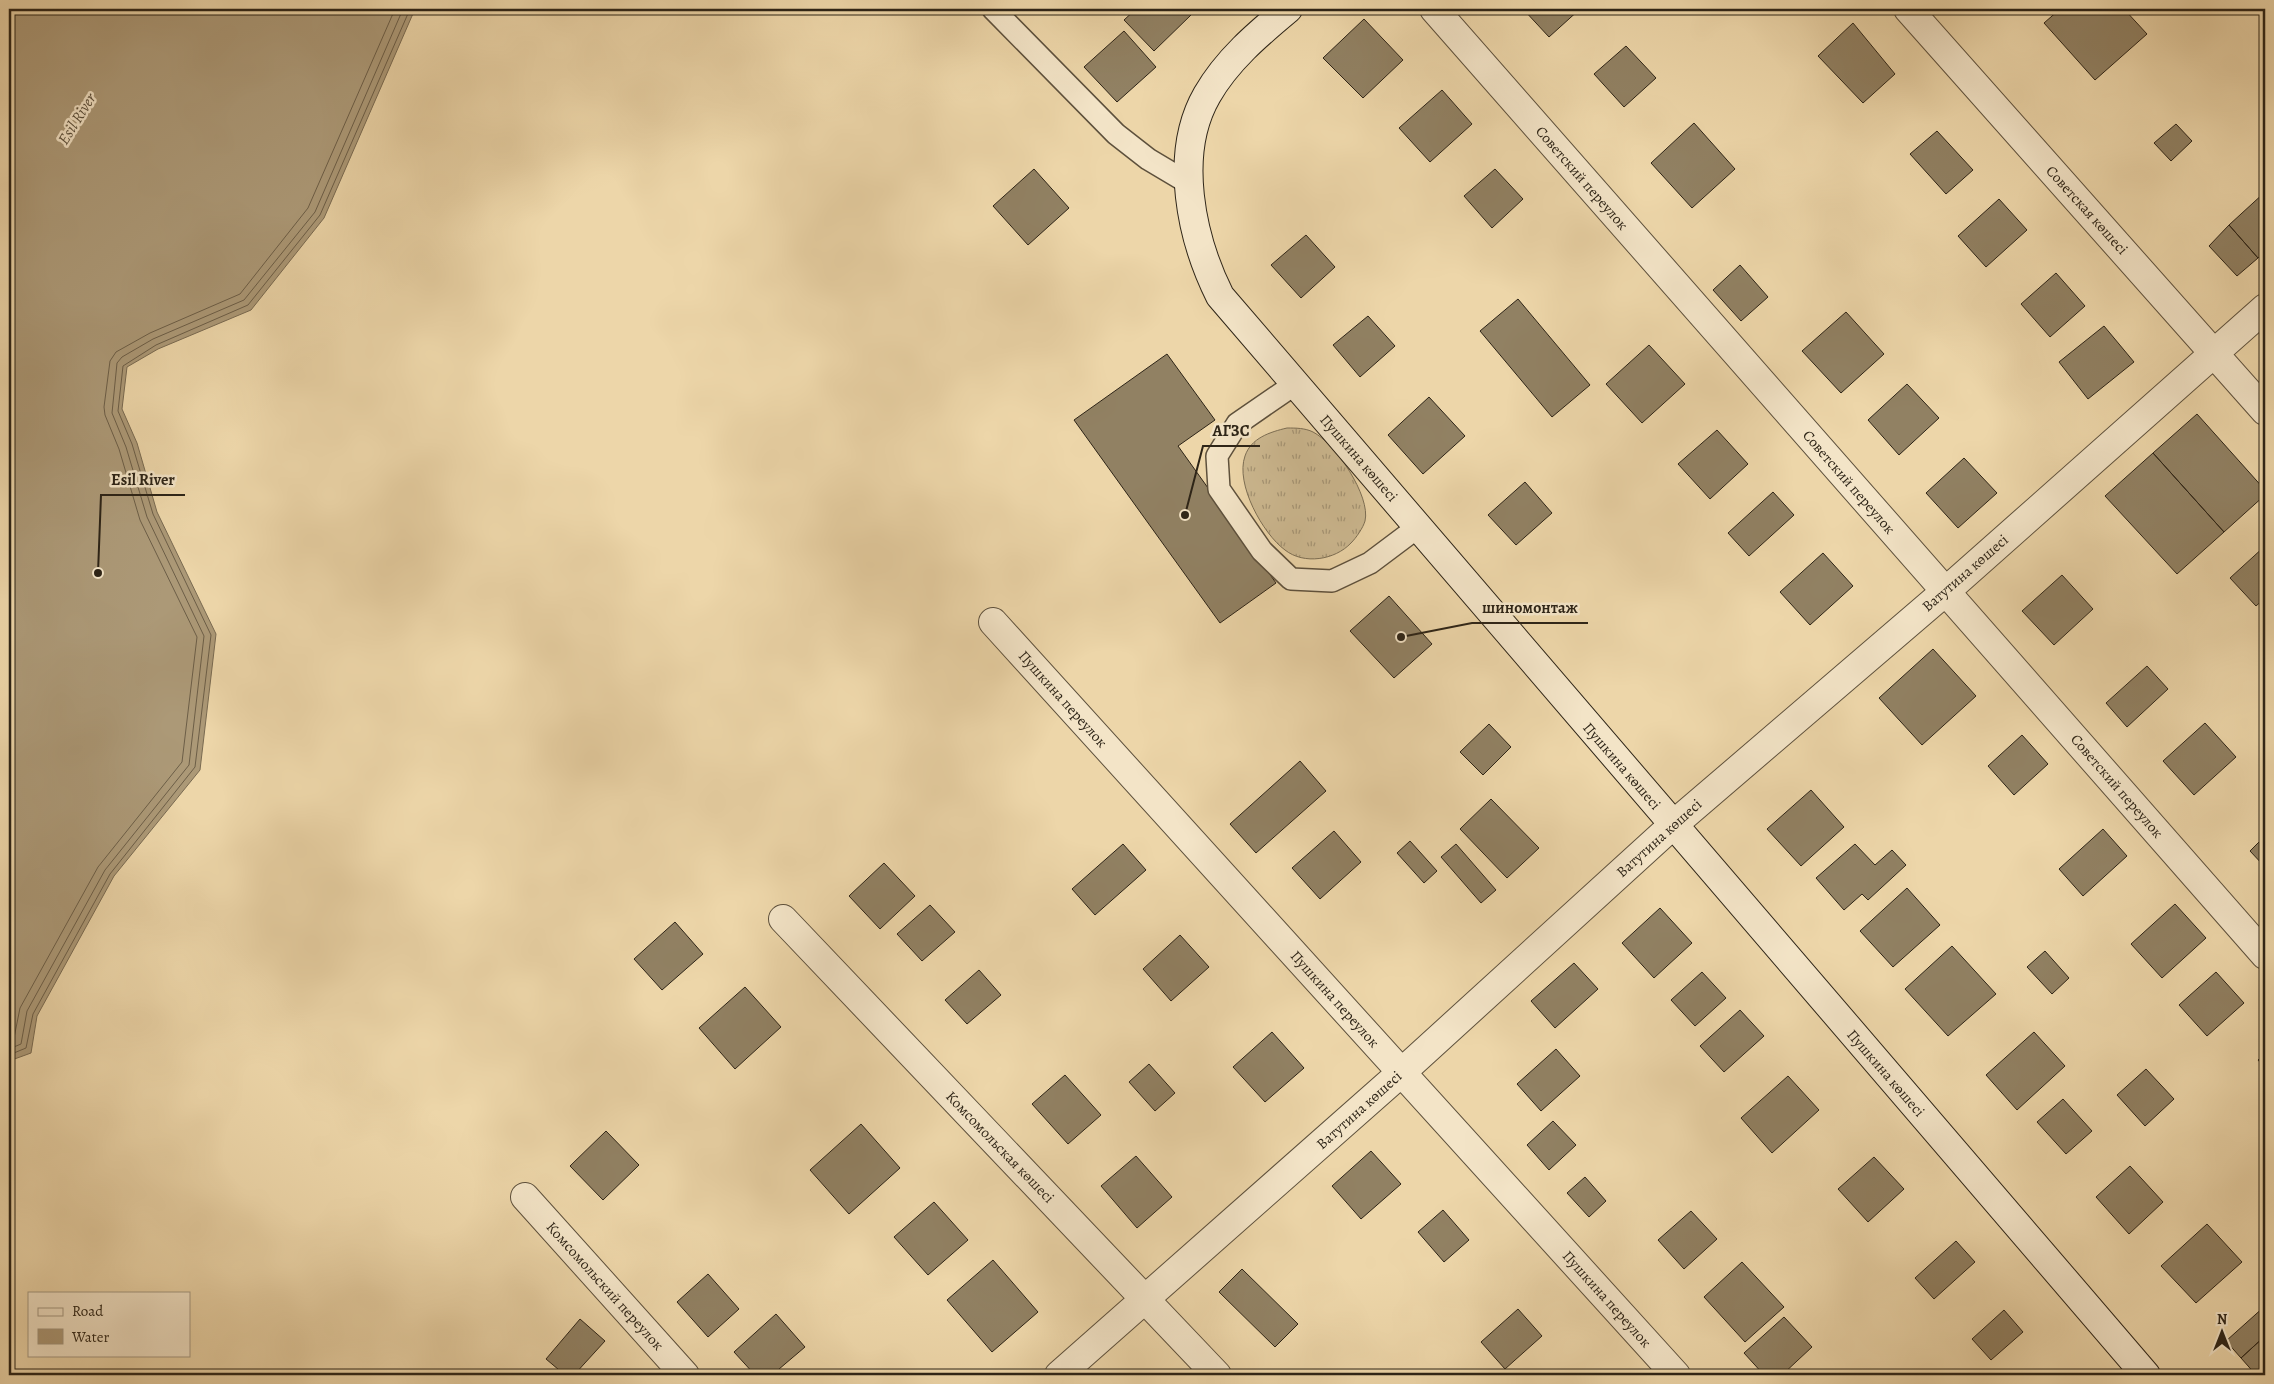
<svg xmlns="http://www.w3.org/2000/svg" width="2274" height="1384" viewBox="0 0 2274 1384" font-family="Alegreya,serif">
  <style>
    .grass { fill: url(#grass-tufts); stroke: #7c6e54 }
    .water { fill: #ac9977; stroke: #796a51 }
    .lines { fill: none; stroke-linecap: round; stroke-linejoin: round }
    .shore { stroke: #6c5e47; stroke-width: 1 }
    .building { fill: #918163; stroke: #2d2417 }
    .lane-casing { stroke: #5d503c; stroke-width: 24 }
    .street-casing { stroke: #5d503c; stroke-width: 30 }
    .secondary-casing { stroke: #2d2417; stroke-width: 30 }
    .lane { stroke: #f3e4c7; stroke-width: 21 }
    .street { stroke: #f3e4c7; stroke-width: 28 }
    .secondary { stroke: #f3e4c7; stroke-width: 28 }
    .labels { text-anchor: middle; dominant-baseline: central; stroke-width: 5; stroke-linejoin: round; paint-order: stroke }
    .street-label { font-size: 15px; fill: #2d2417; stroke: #f3e4c7 }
    .water-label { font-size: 16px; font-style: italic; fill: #594d39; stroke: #f3e4c7 }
    .leader { fill: none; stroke: #2d2417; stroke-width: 2 }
    .callout-dot { fill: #2d2417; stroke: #f3e4c7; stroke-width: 2 }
    .callout-label { font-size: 16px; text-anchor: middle; font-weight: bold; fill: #2d2417; stroke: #f3e4c7; stroke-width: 5; stroke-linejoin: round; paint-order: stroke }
  </style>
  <defs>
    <pattern id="grass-tufts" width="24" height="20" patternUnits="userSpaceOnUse" patternTransform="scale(1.25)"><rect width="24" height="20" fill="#ccb890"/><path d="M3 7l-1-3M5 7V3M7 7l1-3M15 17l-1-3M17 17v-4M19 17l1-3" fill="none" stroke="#a69575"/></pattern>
  </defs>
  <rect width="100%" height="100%" fill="#edd6a9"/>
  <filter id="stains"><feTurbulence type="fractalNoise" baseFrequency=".004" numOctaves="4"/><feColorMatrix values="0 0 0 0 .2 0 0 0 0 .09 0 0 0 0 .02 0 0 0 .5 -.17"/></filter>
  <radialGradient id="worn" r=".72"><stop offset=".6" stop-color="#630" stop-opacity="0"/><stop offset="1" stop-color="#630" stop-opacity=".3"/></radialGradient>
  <path class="grass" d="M 1287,428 C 1296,428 1305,428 1313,432 C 1335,443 1371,496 1365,521 C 1363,528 1356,538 1351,543 C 1335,560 1304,565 1285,550 C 1263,534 1235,484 1245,456 C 1251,438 1270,432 1287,428 Z"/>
  <path class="water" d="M 9,9 L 415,9 L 324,218 L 251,310 L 158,349 L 127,367 L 122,409 L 137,443 L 157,512 L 216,634 L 200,770 L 114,876 L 37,1016 L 31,1053 L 9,1061 Z"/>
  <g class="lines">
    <path class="shore" d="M 9,1041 L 14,1038 L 20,1008 L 98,867 L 182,762 L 197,637 L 140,520 L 119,449 L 105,415 L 104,407 L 110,361 L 116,352 L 150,333 L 240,294 L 308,208 L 395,9
      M 9,1049 L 21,1044 L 27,1011 L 105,870 L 189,765 L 204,636 L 147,517 L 126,447 L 112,413 L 117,363 L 122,357 L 153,339 L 244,300 L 315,212 L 403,9
      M 9,1055 L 26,1048 L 33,1014 L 110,874 L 195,767 L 211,635 L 153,514 L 132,444 L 118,411 L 123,366 L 156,345 L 248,305 L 320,215 L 410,9"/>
  </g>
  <path class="building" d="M 1136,9 L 1185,9 L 1191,15 L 1154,51 L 1124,20 Z
    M 1523,9 L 1580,9 L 1549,37 Z
    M 2060,9 L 2124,9 L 2147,34 L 2095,80 L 2044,23 Z
    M 1364,19 L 1403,60 L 1363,98 L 1323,58 Z
    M 1853,23 L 1895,74 L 1863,103 L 1818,56 Z
    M 1124,31 L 1156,67 L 1117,102 L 1084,67 Z
    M 1626,46 L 1656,78 L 1624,107 L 1594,74 Z
    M 1442,90 L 1472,124 L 1430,162 L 1399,128 Z
    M 1694,123 L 1735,169 L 1692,208 L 1651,163 Z
    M 2176,124 L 2192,141 L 2171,161 L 2154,143 Z
    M 1937,131 L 1973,170 L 1946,194 L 1910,154 Z
    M 1034,169 L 1069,208 L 1028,245 L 993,206 Z
    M 1495,169 L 1523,199 L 1492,228 L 1464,196 Z
    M 2265,192 L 2265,251 L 2258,258 L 2229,225 Z
    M 1999,199 L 2027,230 L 1986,267 L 1958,236 Z
    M 2229,225 L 2258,258 L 2237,276 L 2209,246 Z
    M 1306,235 L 1335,267 L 1301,298 L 1271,265 Z
    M 1740,265 L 1768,297 L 1741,321 L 1713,290 Z
    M 2056,273 L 2085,306 L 2050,337 L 2021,304 Z
    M 1518,299 L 1590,385 L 1552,417 L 1480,331 Z
    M 1846,312 L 1884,354 L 1841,393 L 1802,351 Z
    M 1368,316 L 1395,346 L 1360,377 L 1333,345 Z
    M 2104,326 L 2134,362 L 2088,399 L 2059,362 Z
    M 1649,345 L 1685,384 L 1642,423 L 1606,384 Z
    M 1167,354 L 1215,420 L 1178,446 L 1276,583 L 1220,623 L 1074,420 Z
    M 1907,384 L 1939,418 L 1899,455 L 1868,420 Z
    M 1429,397 L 1465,436 L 1423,474 L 1388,435 Z
    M 2197,414 L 2265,490 L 2265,495 L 2224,532 L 2153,453 Z
    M 1717,430 L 1748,464 L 1710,499 L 1678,464 Z
    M 2153,453 L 2224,532 L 2177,574 L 2105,496 Z
    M 1964,458 L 1997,493 L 1958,528 L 1926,493 Z
    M 1525,482 L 1552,513 L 1516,545 L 1488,515 Z
    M 1773,492 L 1794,515 L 1749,556 L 1728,533 Z
    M 2265,546 L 2265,598 L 2256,606 L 2230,578 Z
    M 1823,553 L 1853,586 L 1810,625 L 1780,592 Z
    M 2062,575 L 2093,609 L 2054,645 L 2022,611 Z
    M 1389,596 L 1432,644 L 1394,678 L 1350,631 Z
    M 1933,649 L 1976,696 L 1922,745 L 1879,698 Z
    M 2147,666 L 2168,689 L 2127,727 L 2106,703 Z
    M 2205,723 L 2236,757 L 2194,795 L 2163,761 Z
    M 1489,724 L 1511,747 L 1483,775 L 1460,752 Z
    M 2022,735 L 2048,764 L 2014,795 L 1988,766 Z
    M 1300,761 L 1326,791 L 1256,853 L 1230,824 Z
    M 1811,790 L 1844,827 L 1801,866 L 1767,829 Z
    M 1491,799 L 1539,848 L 1507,878 L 1460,829 Z
    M 2103,829 L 2127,856 L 2083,896 L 2059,869 Z
    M 1334,831 L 1361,862 L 1320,899 L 1292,868 Z
    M 2265,836 L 2265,867 L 2250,851 Z
    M 1410,841 L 1437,871 L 1424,883 L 1397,853 Z
    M 1123,844 L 1146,870 L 1095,915 L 1072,889 Z
    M 1456,844 L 1496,890 L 1481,903 L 1441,857 Z
    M 1855,844 L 1875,865 L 1892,850 L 1906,865 L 1868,900 L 1862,894 L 1844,910 L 1816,878 Z
    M 884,863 L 915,896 L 880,929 L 849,896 Z
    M 1907,888 L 1940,925 L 1893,967 L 1860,931 Z
    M 2175,904 L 2206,938 L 2162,978 L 2131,944 Z
    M 930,905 L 955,932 L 922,961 L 897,934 Z
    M 1660,908 L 1692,943 L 1654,978 L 1622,943 Z
    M 675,922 L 703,954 L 662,990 L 634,959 Z
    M 1180,935 L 1209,967 L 1171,1001 L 1143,969 Z
    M 1952,946 L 1996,994 L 1948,1036 L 1905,989 Z
    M 2045,951 L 2069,978 L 2052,994 L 2027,967 Z
    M 1574,963 L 1598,989 L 1555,1028 L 1531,1001 Z
    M 979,970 L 1001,995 L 967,1024 L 945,1000 Z
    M 1702,972 L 1726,998 L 1695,1026 L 1671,1000 Z
    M 2216,972 L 2244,1003 L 2207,1036 L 2179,1005 Z
    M 745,987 L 781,1027 L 735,1069 L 699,1028 Z
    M 1740,1010 L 1764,1036 L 1724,1072 L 1700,1046 Z
    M 1272,1032 L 1304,1068 L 1265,1102 L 1233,1067 Z
    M 2034,1032 L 2065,1066 L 2017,1110 L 1986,1075 Z
    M 1556,1049 L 1580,1076 L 1541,1111 L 1517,1084 Z
    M 2265,1053 L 2265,1068 L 2258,1060 Z
    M 1149,1064 L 1175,1093 L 1155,1111 L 1129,1082 Z
    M 2146,1069 L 2174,1099 L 2145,1126 L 2117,1095 Z
    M 1065,1075 L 1101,1115 L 1068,1144 L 1032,1104 Z
    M 1788,1076 L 1819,1110 L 1772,1153 L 1741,1118 Z
    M 2063,1099 L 2092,1131 L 2066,1154 L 2037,1122 Z
    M 1553,1121 L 1576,1145 L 1549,1170 L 1527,1145 Z
    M 861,1124 L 900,1168 L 849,1214 L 810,1170 Z
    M 606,1131 L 639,1165 L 603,1200 L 570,1166 Z
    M 1371,1151 L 1401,1184 L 1361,1219 L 1332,1186 Z
    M 1136,1156 L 1172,1197 L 1137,1228 L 1101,1186 Z
    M 1874,1157 L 1904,1189 L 1868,1222 L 1838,1189 Z
    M 2130,1166 L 2163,1202 L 2129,1234 L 2096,1197 Z
    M 1585,1177 L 1606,1201 L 1589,1217 L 1567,1193 Z
    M 934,1202 L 968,1240 L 928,1275 L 894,1237 Z
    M 1443,1210 L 1469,1240 L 1444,1262 L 1418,1232 Z
    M 1691,1211 L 1717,1239 L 1684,1269 L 1658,1240 Z
    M 2207,1224 L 2242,1262 L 2196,1303 L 2161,1266 Z
    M 1956,1241 L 1975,1262 L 1934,1299 L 1915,1278 Z
    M 993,1260 L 1038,1312 L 992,1352 L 947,1300 Z
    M 1742,1262 L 1784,1307 L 1745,1342 L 1704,1297 Z
    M 1242,1269 L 1298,1324 L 1275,1347 L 1219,1292 Z
    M 708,1274 L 739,1309 L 708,1337 L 677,1302 Z
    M 2265,1306 L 2265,1336 L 2241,1358 L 2226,1341 Z
    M 1518,1309 L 1542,1336 L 1505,1369 L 1481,1342 Z
    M 2004,1310 L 2023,1332 L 1991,1360 L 1972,1339 Z
    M 776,1314 L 805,1347 L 772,1375 L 755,1375 L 734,1352 Z
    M 1784,1317 L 1812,1347 L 1782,1375 L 1764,1375 L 1744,1353 Z
    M 580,1319 L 605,1341 L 574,1375 L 565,1375 L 546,1359 Z
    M 2265,1336 L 2265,1375 L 2256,1375 L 2241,1358 Z"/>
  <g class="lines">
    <g class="lane-casing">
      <path id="lane" d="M 993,9 L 1116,134 L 1148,159 L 1190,184
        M 1295,384 L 1237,424 L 1217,456 L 1219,489 L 1262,551 L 1291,579 L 1332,581 L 1370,563 L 1418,527"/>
    </g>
    <g class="street-casing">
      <path id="street" d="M 1434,9 L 2265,955
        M 1908,9 L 2265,411
        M 993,622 L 1676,1375
        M 783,919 L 1217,1375
        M 525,1197 L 685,1375
        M 1059,1375 L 1402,1072 L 1673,825 L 1946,591 L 2265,308"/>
    </g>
    <g class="secondary-casing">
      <path id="secondary" d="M 1288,9 C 1258,34 1227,60 1207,95 C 1173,154 1191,238 1220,296 L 2146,1375"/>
    </g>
    <use href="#lane" class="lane"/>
    <use href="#street" class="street"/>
    <use href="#secondary" class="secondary"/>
  </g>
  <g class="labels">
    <g class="street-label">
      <text transform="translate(1582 178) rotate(49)">Советский переулок</text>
      <text transform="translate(2087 210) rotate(48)">Советская көшесі</text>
      <text transform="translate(1359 458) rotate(49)">Пушкина көшесі</text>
      <text transform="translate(1849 482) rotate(49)">Советский переулок</text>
      <text transform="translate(1965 573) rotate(-41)">Ватутина көшесі</text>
      <text transform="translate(1063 699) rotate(48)">Пушкина переулок</text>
      <text transform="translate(1622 766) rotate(49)">Пушкина көшесі</text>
      <text transform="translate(2117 786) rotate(49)">Советский переулок</text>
      <text transform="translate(1659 838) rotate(-42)">Ватутина көшесі</text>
      <text transform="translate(1335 999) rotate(48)">Пушкина переулок</text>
      <text transform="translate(1886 1073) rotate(49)">Пушкина көшесі</text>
      <text transform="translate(1359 1110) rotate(-42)">Ватутина көшесі</text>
      <text transform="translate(1000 1147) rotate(46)">Комсомольская көшесі</text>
      <text transform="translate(605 1286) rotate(48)">Комсомольский переулок</text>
      <text transform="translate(1607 1299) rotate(48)">Пушкина переулок</text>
    </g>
    <g class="water-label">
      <text transform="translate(77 119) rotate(-58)">Esil River</text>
    </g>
  </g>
  <path class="leader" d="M1185 515L1203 446H1260M98 573L101 495H185M1401 637L1472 623H1588"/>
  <g class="callout-dot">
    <circle cx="1185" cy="515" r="5"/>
    <circle cx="98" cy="573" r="5"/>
    <circle cx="1401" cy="637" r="5"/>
  </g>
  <g class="callout-label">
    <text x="1231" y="436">АГЗС</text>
    <text x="143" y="485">Esil River</text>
    <text x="1530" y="613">шиномонтаж</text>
  </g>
  <rect width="2274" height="1384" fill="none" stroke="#edd6a9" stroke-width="30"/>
  <rect x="10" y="10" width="2254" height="1364" fill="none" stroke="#2d2417" stroke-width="2.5"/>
  <rect x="15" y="15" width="2244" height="1354" fill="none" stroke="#2d2417"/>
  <rect x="28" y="1292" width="162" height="65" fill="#f3e4c7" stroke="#a49781"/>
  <rect x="38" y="1308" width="25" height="8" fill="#f3e4c7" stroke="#a49781"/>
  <text x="72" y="1316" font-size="15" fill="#2d2417">Road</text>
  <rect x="38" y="1329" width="25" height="15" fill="#ac9977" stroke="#a49781"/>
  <text x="72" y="1342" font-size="15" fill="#2d2417">Water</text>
  <g transform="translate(2222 1332)" stroke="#f3e4c7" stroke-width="4" paint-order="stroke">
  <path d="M0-4L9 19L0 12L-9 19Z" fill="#2d2417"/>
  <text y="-8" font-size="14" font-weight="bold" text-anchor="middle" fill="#2d2417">N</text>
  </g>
  <rect width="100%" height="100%" filter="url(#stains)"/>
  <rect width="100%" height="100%" fill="url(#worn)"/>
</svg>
